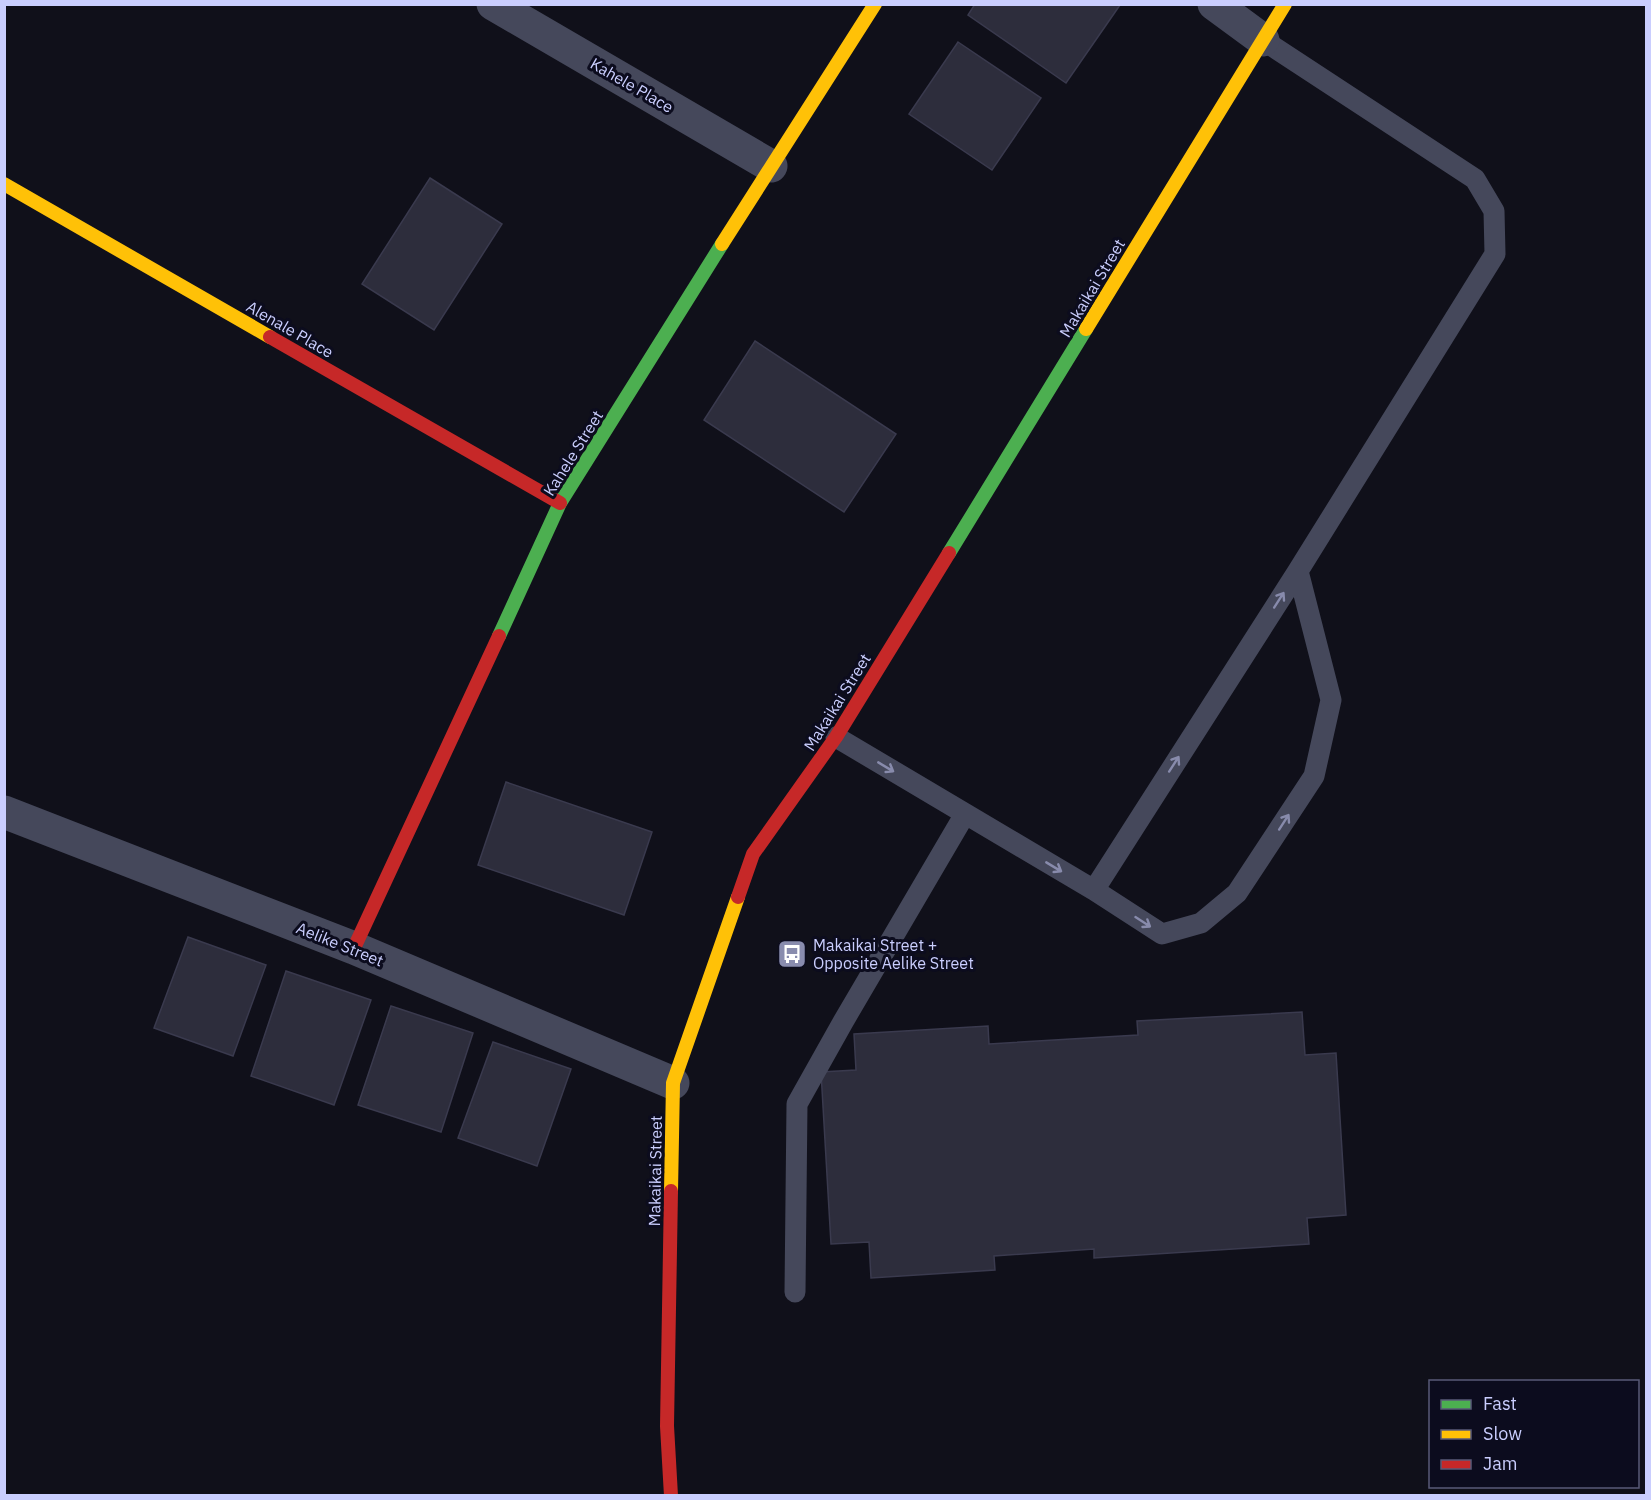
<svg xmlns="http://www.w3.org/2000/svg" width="1651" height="1500" viewBox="0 0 1651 1500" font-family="'IBM Plex Sans',sans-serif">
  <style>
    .building { fill: #2d2d3c; stroke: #3a3a4e; stroke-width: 1.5 }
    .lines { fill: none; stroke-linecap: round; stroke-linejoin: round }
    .lane { stroke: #45485b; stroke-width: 21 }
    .street { stroke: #45485b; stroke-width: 33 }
    .fast { stroke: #4caf50; stroke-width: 14 }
    .slow { stroke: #ffc107; stroke-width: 14 }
    .jam { stroke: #c62828; stroke-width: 14 }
    .oneway { stroke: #888bac }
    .labels { text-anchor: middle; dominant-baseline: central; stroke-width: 6; stroke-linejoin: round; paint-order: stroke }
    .street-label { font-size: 16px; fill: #cacefe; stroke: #0c0c1e }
    .poi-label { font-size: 16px; fill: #cacefe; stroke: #0c0c1e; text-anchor: start }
  </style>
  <rect width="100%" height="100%" fill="#10101a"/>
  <path class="building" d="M 975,4 L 1119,4 L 1120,5 L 1066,83 L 968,15 Z
    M 958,42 L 1041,98 L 992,170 L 909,114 Z
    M 430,178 L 502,224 L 434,330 L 362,284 Z
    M 755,341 L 896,434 L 844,512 L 704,420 Z
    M 506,782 L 652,832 L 624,915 L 478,865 Z
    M 188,937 L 266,965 L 233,1056 L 154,1028 Z
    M 286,971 L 371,1000 L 334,1105 L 251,1076 Z
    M 391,1006 L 473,1033 L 441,1132 L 358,1105 Z
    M 1302,1012 L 1305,1055 L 1336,1053 L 1346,1215 L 1307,1218 L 1309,1244 L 1094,1258 L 1094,1249 L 994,1256 L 995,1270 L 871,1278 L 869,1242 L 831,1244 L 821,1072 L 856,1070 L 854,1034 L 988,1026 L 989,1044 L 1138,1035 L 1137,1021 Z
    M 493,1042 L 571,1069 L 537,1166 L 458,1138 Z"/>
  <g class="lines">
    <path class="lane" d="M 836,737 L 1094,890 L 1298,571 L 1495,254 L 1494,211 L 1475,179 L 1263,40
      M 1094,890 L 1162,934 L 1201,923 L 1237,893 L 1314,776 L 1331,700 L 1298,571
      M 795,1292 L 797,1104 L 843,1022 L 965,814"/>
    <path class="street" d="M 493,4 L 771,166
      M 1214,4 L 1263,40
      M 4,812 L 354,948 L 673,1083"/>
    <path class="fast" d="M 949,553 L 1086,329
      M 499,636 L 560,503 L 722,244"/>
    <path class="slow" d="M 4,184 L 270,337
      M 722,244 L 875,4
      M 1086,329 L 1285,4
      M 671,1191 L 673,1083 L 738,897"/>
    <path class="jam" d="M 270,337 L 560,503
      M 738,897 L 753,854 L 836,737 L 949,553
      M 354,948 L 499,636
      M 671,1496 L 667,1426 L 671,1191"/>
  </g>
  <defs><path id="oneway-shaft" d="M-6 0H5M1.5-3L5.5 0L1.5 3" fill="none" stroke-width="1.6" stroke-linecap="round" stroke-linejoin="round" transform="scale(1.5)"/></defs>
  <g class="oneway">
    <use href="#oneway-shaft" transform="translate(1279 600) rotate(-57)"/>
    <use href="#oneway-shaft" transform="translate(1174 764) rotate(-57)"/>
    <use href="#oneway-shaft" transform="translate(886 767) rotate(31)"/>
    <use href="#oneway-shaft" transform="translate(1284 822) rotate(-57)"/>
    <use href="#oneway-shaft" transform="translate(1054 867) rotate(31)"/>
    <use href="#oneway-shaft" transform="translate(1143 922) rotate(33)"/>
  </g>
  <defs>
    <g id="bus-square" transform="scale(1.5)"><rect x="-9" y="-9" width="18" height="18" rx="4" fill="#898cae" stroke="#0c0c1e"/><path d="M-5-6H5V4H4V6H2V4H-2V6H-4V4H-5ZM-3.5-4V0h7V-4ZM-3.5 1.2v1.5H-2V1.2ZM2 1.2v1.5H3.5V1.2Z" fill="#fff"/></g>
  </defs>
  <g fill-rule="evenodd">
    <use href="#bus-square" x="792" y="954"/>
  </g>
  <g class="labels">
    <g class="street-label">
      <text transform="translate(632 85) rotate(30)">Kahele Place</text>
      <text transform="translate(1092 288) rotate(-59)">Makaikai Street</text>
      <text transform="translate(290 329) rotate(30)">Alenale Place</text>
      <text transform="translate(573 453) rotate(-58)">Kahele Street</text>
      <text transform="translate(837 702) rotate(-58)">Makaikai Street</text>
      <text transform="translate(340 944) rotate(22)">Aelike Street</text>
      <text transform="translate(655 1171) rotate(-89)">Makaikai Street</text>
    </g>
    <g class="poi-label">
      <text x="813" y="945">Makaikai Street +<tspan x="813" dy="18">Opposite Aelike Street</tspan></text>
    </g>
  </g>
  <rect width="1651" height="1500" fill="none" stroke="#cacefe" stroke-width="12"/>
  <rect x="1429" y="1380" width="210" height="108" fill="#0c0c1e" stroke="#585a78" stroke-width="1.5"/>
  <rect x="1441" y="1400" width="30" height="9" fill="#4caf50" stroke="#585a78" stroke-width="1.5"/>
  <text x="1483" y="1410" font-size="18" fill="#cacefe">Fast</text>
  <rect x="1441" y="1430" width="30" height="9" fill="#ffc107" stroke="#585a78" stroke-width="1.5"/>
  <text x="1483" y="1440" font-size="18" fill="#cacefe">Slow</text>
  <rect x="1441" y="1460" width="30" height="9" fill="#c62828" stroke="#585a78" stroke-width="1.5"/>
  <text x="1483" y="1470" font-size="18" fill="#cacefe">Jam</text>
</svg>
